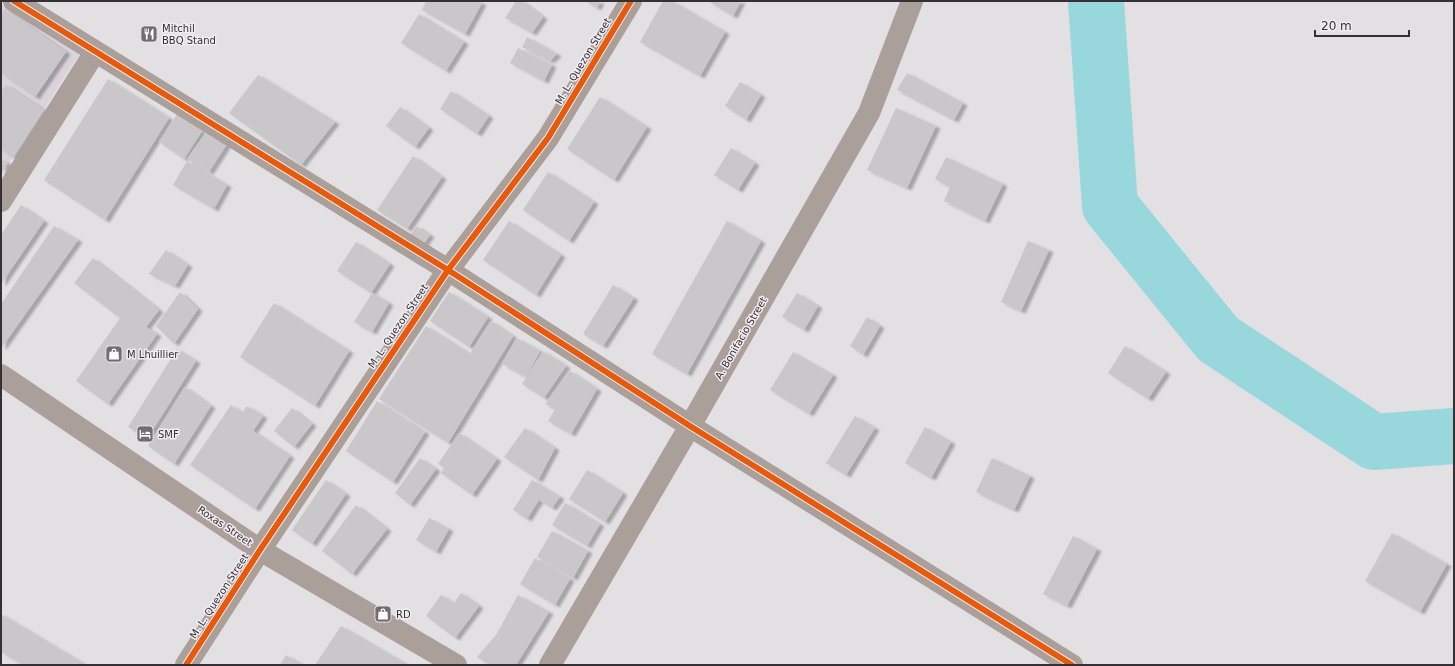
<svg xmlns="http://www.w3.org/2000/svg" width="1455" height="666" viewBox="0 0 1455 666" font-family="'DejaVu Sans',sans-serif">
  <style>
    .built { fill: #dad3dc }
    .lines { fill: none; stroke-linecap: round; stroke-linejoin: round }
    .river { stroke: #98d8dd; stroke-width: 56 }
    .building { fill: #c9c7ca; filter: url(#shadow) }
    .minor { stroke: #ab9f99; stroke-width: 22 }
    .cycleway-casing { stroke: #f1ecf2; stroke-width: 8 }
    .cycleway { stroke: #e8590c; stroke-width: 6 }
    .labels { text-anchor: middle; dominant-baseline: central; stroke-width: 3; stroke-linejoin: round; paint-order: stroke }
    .poi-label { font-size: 10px; fill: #333133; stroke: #f1ecf2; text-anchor: start }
    .street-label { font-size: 10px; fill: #333133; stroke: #f1ecf2 }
  </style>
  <defs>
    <filter id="shadow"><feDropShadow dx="4.5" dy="2.5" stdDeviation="1" flood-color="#0004"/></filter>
  </defs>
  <rect width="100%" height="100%" fill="#e3e0e4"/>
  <path class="built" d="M 1,4 L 80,53 L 1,176 Z"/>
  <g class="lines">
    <path class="river" d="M 1096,1 L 1110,206 L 1218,339 L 1374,442 L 1454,436"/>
  </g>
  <path class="building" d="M 426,1 L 478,1 L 482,3 L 465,34 L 422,10 Z
    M 516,1 L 522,1 L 543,17 L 532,33 L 505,18 Z
    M 585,1 L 600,1 L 597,8 Z
    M 663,1 L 672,1 L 725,32 L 700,76 L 640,42 Z
    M 708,1 L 741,1 L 733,16 Z
    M 5,9 L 66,52 L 35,97 L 1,73 L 1,15 Z
    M 419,14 L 464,42 L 446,71 L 401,43 Z
    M 527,37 L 557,54 L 550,61 L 522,47 Z
    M 518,48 L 552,65 L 544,81 L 510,63 Z
    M 907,73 L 963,103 L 954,120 L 897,90 Z
    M 258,75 L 335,122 L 301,165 L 229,113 Z
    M 108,79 L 169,118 L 105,220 L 44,180 Z
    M 740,82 L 761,95 L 746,120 L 725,106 Z
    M 6,85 L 44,110 L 13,158 L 1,149 L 1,92 Z
    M 451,91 L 489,116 L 477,134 L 440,109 Z
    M 600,97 L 647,127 L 614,180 L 567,149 Z
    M 400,107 L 429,128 L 415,147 L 386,126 Z
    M 896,108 L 936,126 L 907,188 L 867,170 Z
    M 177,114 L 202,131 L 184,159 L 159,142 Z
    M 207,131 L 227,144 L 209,172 L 187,159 Z
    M 731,148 L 755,163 L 738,190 L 714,175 Z
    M 413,156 L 442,177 L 407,229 L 377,210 Z
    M 946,157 L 1003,184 L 985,221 L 944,201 L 950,187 L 935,179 Z
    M 1,159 L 8,163 L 1,174 Z
    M 187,161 L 227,185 L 214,209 L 173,185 Z
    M 548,172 L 594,202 L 569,241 L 523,210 Z
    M 21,205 L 44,221 L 1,284 L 1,235 Z
    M 509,221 L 561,255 L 536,295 L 483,260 Z
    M 727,221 L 761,241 L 687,374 L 652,354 Z
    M 54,226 L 78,240 L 2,347 L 1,346 L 1,304 Z
    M 417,226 L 430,235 L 422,246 L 409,236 Z
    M 1028,241 L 1049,250 L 1021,311 L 1001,302 Z
    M 356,242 L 390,264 L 371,293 L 337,271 Z
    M 166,250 L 188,265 L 175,286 L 149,274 Z
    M 93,258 L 159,310 L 146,327 L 157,334 L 108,404 L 76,381 L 120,318 L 74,283 Z
    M 613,285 L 634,298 L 603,346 L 583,334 Z
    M 180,292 L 198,309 L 174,344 L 156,326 Z
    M 449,292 L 488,317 L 469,347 L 430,321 Z
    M 372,293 L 389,303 L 372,332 L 354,322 Z
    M 797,293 L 818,306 L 804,330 L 782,317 Z
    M 274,303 L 349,351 L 315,406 L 240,357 Z
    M 867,317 L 880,326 L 863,355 L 850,346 Z
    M 491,321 L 513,336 L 448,443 L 379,399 L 426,326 L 470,354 Z
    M 517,338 L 540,351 L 526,377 L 502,364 Z
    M 1125,346 L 1166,372 L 1148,399 L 1108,373 Z
    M 177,349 L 196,361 L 147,439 L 128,427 Z
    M 543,351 L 566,366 L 544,398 L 522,384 Z
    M 793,352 L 833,375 L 809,414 L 770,390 Z
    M 570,371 L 597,389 L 571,434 L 548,421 L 555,409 L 545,404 Z
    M 185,387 L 211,406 L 174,464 L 148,446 Z
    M 377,401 L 425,432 L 393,482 L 346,451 Z
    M 231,405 L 242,413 L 247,406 L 263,416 L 253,431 L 290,456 L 255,509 L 190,465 Z
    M 292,408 L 312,424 L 294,447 L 274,431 Z
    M 855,416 L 875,428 L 846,475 L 826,463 Z
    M 925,427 L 951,442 L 931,478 L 905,463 Z
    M 525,428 L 555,448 L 538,480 L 504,457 Z
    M 459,433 L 497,459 L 472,495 L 441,473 L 444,468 L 438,464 Z
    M 420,458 L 436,469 L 410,505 L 395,493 Z
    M 992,458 L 1030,476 L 1014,510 L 976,492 Z
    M 587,470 L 623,493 L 605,522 L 569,499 Z
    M 326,480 L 346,494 L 312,544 L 292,530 Z
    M 532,480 L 560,497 L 552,508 L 539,500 L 527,519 L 513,510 Z
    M 565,503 L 600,524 L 587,546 L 552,525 Z
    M 356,505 L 387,529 L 352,574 L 322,551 Z
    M 429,518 L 449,529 L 436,552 L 416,540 Z
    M 552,531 L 588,551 L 573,578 L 537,557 Z
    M 1392,533 L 1447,564 L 1420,612 L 1365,581 Z
    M 1073,536 L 1097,549 L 1067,606 L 1043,594 Z
    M 535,558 L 570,579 L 555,605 L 520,584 Z
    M 461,593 L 479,606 L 455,638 L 426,616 L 441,595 L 454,603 Z
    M 518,595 L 549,612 L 516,665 L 490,665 L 477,657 L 496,635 Z
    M 1,614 L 86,665 L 23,665 L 1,652 Z
    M 341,626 L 408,665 L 315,665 Z
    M 286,655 L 303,665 L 280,665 Z"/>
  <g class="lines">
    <path class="minor" d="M 14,1 L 448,270 L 690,426 L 1072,665
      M 1,201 L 95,52
      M 1,375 L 260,550 L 456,665
      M 186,665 L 260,550 L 448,270 L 548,138 L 631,1
      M 550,665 L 690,426 L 869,113 L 912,1"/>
    <g class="cycleway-casing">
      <path id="cycleway" d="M 14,1 L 448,270 L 690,426 L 1072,665
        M 186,665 L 260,550 L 448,270 L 548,138 L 631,1"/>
    </g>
    <use href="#cycleway" class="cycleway"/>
  </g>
  <defs>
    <g id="restaurant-square" transform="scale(0.9)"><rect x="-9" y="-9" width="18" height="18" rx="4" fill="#716e71" stroke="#f1ecf2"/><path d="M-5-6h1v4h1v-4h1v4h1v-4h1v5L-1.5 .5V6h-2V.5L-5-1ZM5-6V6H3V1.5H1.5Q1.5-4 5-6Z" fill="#fff"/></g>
    <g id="shop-square" transform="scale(0.9)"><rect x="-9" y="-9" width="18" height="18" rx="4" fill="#716e71" stroke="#f1ecf2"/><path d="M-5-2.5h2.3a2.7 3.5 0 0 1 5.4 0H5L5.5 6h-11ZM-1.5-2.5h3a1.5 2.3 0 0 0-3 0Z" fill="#fff"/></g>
    <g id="hotel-square" transform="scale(0.9)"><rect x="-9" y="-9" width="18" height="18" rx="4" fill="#716e71" stroke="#f1ecf2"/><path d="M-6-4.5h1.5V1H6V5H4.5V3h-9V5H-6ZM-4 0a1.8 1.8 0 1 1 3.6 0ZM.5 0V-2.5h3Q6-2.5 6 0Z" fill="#fff"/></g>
  </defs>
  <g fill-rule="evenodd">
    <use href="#restaurant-square" x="149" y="34"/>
    <use href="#shop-square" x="114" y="354"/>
    <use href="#hotel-square" x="145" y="434"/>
    <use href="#shop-square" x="383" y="614"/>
  </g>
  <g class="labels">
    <g class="poi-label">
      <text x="162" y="28">Mitchil<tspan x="162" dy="12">BBQ Stand</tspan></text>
      <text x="127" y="354">M Lhuillier</text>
      <text x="158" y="434">SMF</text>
      <text x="396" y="614">RD</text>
    </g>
    <g class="street-label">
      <text transform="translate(583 61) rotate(-59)">M. L. Quezon Street</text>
      <text transform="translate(398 326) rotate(-56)">M. L. Quezon Street</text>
      <text transform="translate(741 338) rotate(-60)">A. Bonifacio Street</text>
      <text transform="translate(225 526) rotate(34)">Roxas Street</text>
      <text transform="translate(219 596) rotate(-57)">M. L. Quezon Street</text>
    </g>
  </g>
  <rect width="1455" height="666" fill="none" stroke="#333133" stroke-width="4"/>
  <path d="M1315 30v6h94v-6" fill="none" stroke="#333133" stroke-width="2"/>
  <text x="1321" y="30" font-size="12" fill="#333133" stroke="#f1ecf2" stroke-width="3" paint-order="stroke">20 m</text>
</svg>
